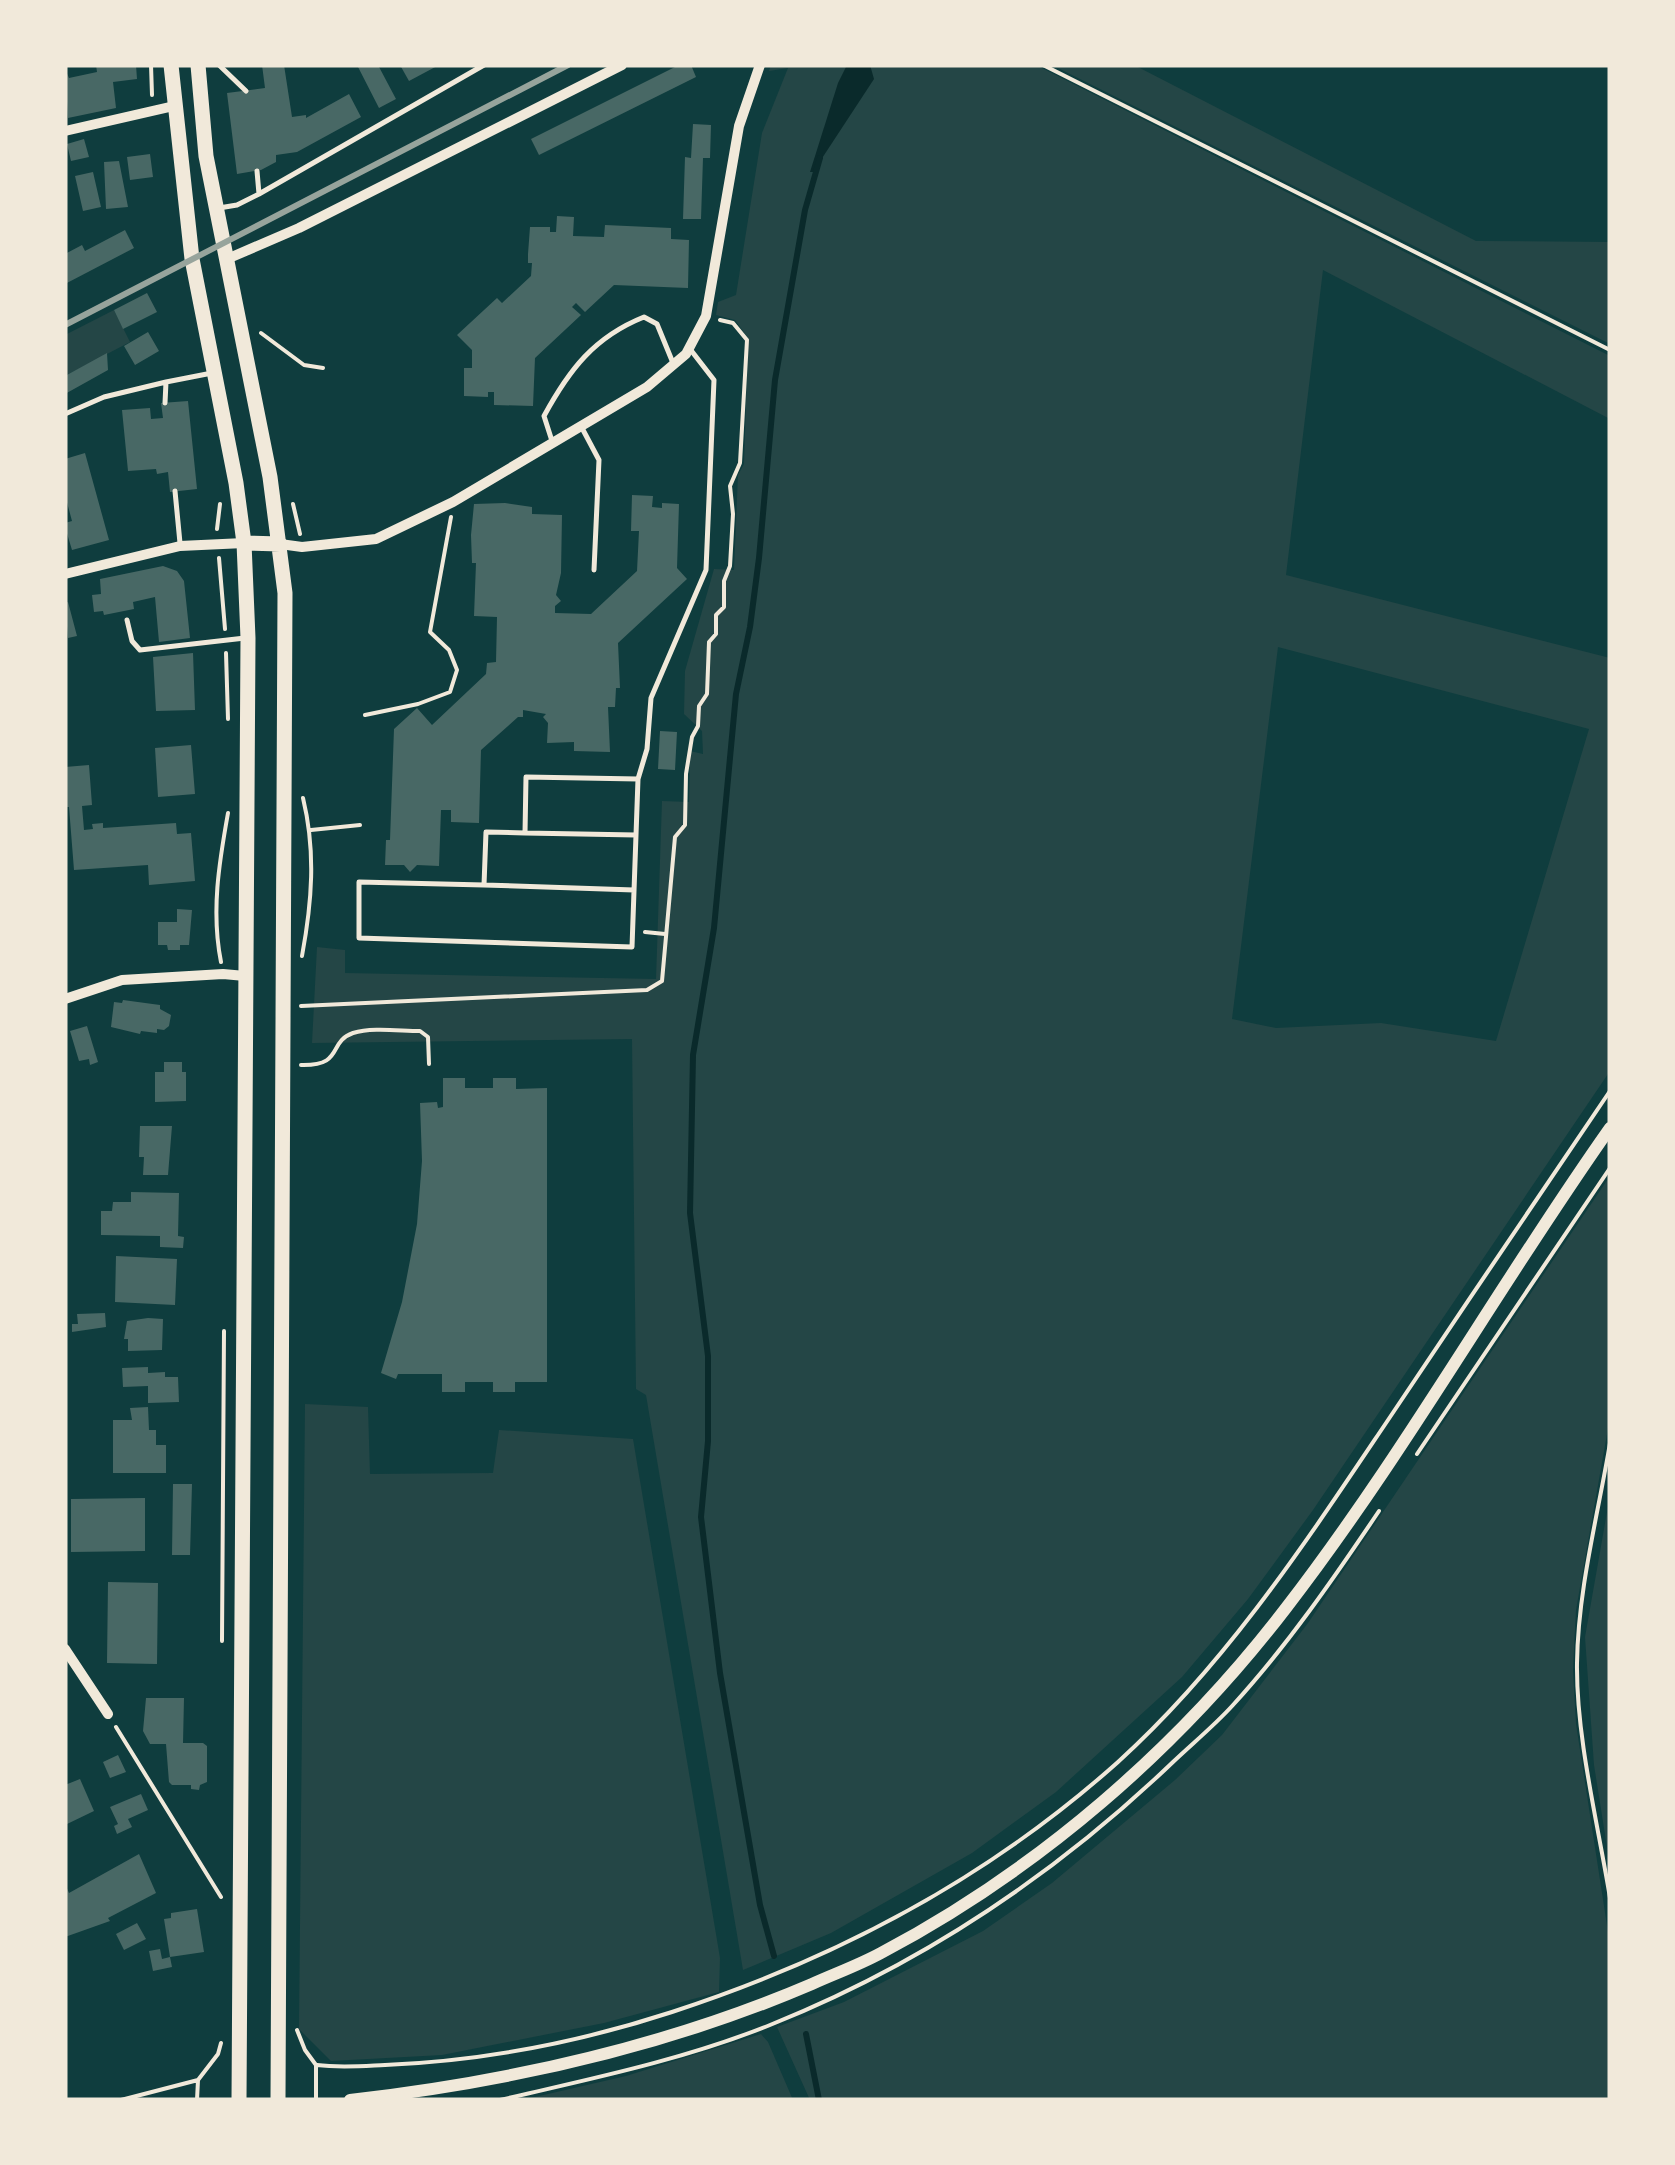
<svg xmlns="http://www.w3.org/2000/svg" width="1675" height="2165" viewBox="0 0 1675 2165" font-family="'Work Sans',sans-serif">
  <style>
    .green { fill: #244646; fill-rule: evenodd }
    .water { fill: #0a2a2b }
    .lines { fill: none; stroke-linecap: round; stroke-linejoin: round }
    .stream { stroke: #0a2a2b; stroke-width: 6 }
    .building { fill: #486865 }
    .path { stroke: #f1e9da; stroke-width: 4 }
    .service { stroke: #f1e9da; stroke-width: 5 }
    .minor { stroke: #f1e9da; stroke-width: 10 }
    .tertiary { stroke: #f1e9da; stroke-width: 12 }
    .primary { stroke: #f1e9da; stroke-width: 15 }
    .rail { stroke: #97a49c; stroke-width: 6 }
  </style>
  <rect width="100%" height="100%" fill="#0f3d3e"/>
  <path class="green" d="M 771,65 L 1036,65 L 1610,356 L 1610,419 L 1323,270 L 1286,575 L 1610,658 L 1610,1071 L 1313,1510 L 1248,1599 L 1182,1677 L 1056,1792 L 972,1853 L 831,1933 L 743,1970 L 646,1395 L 636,1389 L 632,1039 L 312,1043 L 317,947 L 345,950 L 345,973 L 656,979 L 662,801 L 689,802 L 690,751 L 703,754 L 702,731 L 684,714 L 685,671 L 714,569 L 734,570 L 738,475 L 744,464 L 748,338 L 735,320 L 716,315 L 718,302 L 736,295 L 762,133 L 788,68 L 769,71 ZM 1278,647 L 1589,729 L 1496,1041 L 1381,1023 L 1276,1028 L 1232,1019 Z
    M 1052,65 L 1134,65 L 1476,241 L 1610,242 L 1610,344 Z
    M 114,310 L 130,342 L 65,376 L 65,335 Z
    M 1610,1176 L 1610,1417 L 1576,1610 L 1573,1670 L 1576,1724 L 1610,1945 L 1610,2100 L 810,2100 L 777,2027 L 844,2002 L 983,1931 L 1052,1883 L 1175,1780 L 1222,1735 L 1308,1623 Z
    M 305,1404 L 368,1407 L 370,1474 L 493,1473 L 499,1430 L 633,1439 L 720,1958 L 719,1992 L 604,2023 L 442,2055 L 331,2061 L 299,2029 Z
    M 1610,1495 L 1610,1866 L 1594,1765 L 1585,1637 Z
    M 761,2034 L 768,2042 L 793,2100 L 522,2100 L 626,2076 Z"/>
  <path class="water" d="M 847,65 L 870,65 L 874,79 L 813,172 L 810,172 L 838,83 Z"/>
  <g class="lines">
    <path class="stream" d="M 774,1956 L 760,1905 L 720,1673 L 701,1517 L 708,1441 L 708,1356 L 690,1213 L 693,1055 L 714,928 L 736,694 L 750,627 L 759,558 L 775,380 L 805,210 L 820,158
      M 806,2034 L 819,2100"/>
  </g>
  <path class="building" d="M 96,65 L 136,65 L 137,79 L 113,82 L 116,108 L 68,118 L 65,69 L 69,78 L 97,72 Z
    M 262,65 L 284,65 L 292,117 L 306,115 L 306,118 L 349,94 L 361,117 L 297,152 L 276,155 L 276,162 L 261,170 L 237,174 L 227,93 L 265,88 Z
    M 357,65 L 378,65 L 396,99 L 379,108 Z
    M 400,65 L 439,65 L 409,81 Z
    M 679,65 L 691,65 L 696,77 L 539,155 L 531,139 Z
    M 693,124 L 711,125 L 710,158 L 703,158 L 701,219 L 683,219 L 685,157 L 691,158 Z
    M 84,139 L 89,157 L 71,161 L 67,144 Z
    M 150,154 L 153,177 L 130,180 L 127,157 Z
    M 119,161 L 128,207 L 106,209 L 104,162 Z
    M 93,172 L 101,207 L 83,211 L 75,176 Z
    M 557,216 L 574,217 L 573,236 L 604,237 L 605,225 L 671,228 L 671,239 L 689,240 L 688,288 L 614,285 L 585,312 L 576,303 L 572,307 L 581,315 L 535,358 L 533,406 L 494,405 L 494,392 L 488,392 L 488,397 L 464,396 L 464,368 L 472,368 L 472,350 L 457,335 L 497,298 L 502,303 L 531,276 L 532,263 L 528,263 L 528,254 L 530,227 L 550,227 L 550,232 L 556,232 Z
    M 125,230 L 134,248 L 65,284 L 65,254 L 82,245 L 85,251 Z
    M 147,293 L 157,312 L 123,329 L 114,310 Z
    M 148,332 L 159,351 L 135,365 L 124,346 Z
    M 107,353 L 108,370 L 65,394 L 65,376 Z
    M 188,401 L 197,489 L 170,492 L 168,472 L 157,474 L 156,469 L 128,471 L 122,410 L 150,408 L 151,419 L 163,418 L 161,403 Z
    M 85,453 L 109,540 L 72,550 L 65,527 L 65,523 L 72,521 L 65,495 L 65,459 Z
    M 632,495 L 653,496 L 652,507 L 662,508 L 662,503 L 679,504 L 677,568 L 687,579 L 618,643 L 620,688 L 616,688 L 615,707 L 608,707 L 610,752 L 574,751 L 574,742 L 547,743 L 548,723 L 543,717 L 546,714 L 523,710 L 523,717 L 518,717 L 481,750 L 479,823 L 451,822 L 451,810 L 441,810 L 439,866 L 417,865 L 410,872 L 404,865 L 385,865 L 386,840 L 390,840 L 394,729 L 417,708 L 432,725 L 486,674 L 487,663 L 496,662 L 497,617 L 474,616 L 476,563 L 472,563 L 471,535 L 474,504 L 505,503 L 532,507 L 532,514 L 562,515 L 561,573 L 556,595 L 561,601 L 555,606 L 555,613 L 591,614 L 637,571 L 639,531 L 631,531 Z
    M 163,566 L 177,571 L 184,581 L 190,638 L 159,642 L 155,597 L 133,602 L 134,609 L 104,615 L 103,611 L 94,612 L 92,595 L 101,594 L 100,579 Z
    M 68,602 L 77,636 L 68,638 L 65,603 Z
    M 193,653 L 195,710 L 156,711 L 153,657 Z
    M 660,731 L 677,732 L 675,770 L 658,769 Z
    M 191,745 L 195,794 L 158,797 L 155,748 Z
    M 89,765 L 92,805 L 82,806 L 84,830 L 93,829 L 92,824 L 103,823 L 103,828 L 176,823 L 177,834 L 191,833 L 195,881 L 149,885 L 148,865 L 74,870 L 69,807 L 65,807 L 65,767 Z
    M 177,909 L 192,910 L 189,945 L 180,945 L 180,950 L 168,950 L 167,945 L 158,945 L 158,922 L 177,922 Z
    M 123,1000 L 160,1005 L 160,1009 L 171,1015 L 169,1026 L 164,1030 L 157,1029 L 157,1033 L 141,1031 L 140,1034 L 111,1027 L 114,1002 L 122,1003 Z
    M 87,1026 L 98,1062 L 90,1065 L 89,1059 L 79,1061 L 70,1031 Z
    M 164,1062 L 182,1062 L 182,1072 L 186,1072 L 186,1101 L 155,1102 L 155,1072 L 164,1072 Z
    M 443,1078 L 465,1078 L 465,1088 L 493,1088 L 493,1078 L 516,1078 L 516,1089 L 547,1088 L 547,1382 L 515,1382 L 515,1392 L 493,1392 L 493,1382 L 465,1382 L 465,1392 L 442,1392 L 442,1374 L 398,1374 L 396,1379 L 381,1373 L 402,1302 L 417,1224 L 422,1161 L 420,1103 L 437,1102 L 438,1108 L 443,1107 Z
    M 140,1126 L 172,1126 L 168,1175 L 143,1175 L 144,1157 L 139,1157 Z
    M 131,1192 L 179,1193 L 178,1236 L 184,1237 L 183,1248 L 160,1247 L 160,1236 L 101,1235 L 101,1211 L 112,1211 L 113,1202 L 131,1202 Z
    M 116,1256 L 177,1259 L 175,1305 L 115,1302 Z
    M 105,1313 L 106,1327 L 72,1332 L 72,1324 L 78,1324 L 77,1314 Z
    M 148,1318 L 163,1319 L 162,1350 L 128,1351 L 128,1339 L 124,1339 L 127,1321 Z
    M 148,1367 L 148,1373 L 165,1372 L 165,1377 L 178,1377 L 179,1402 L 148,1403 L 148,1386 L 123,1387 L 122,1368 Z
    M 148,1407 L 149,1430 L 156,1430 L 156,1445 L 166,1445 L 166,1473 L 113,1473 L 113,1420 L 132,1420 L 130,1408 Z
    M 173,1484 L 192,1484 L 190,1555 L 172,1555 Z
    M 145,1498 L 145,1551 L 71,1552 L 71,1499 Z
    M 108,1582 L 158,1583 L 157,1664 L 107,1663 Z
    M 146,1698 L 184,1698 L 183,1743 L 203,1743 L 207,1746 L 207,1782 L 200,1785 L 199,1790 L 191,1789 L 191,1785 L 172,1785 L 169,1782 L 166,1744 L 150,1744 L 143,1731 Z
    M 118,1755 L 126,1772 L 110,1778 L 103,1762 Z
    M 80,1779 L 94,1811 L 65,1825 L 65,1785 Z
    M 141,1794 L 148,1810 L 128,1819 L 132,1827 L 117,1834 L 114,1826 L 118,1824 L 110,1807 Z
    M 139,1854 L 156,1893 L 108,1918 L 110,1921 L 65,1937 L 65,1884 L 69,1893 Z
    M 197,1909 L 204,1952 L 170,1957 L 164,1919 L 171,1918 L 171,1913 Z
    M 137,1923 L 146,1939 L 124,1950 L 116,1934 Z
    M 160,1949 L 162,1959 L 170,1957 L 172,1967 L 153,1971 L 149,1951 Z"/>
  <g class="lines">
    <path class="path" d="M 151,65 L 152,95
      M 1043,65 L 1610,350
      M 261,333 L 304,365 L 323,368
      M 293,504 L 300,534
      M 217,529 L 220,504
      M 219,558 L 225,629
      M 226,653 L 228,719
      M 365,715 L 418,704 L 450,692 L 457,670 L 449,650 L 430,632 L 451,517
      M 311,830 L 360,825
      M 645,932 L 665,934
      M 302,956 C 312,902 316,852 303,798
      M 221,962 C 211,912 219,863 228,813
      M 301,1006 L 647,990 L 662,981 L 675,837 L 685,825 L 686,774 L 692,737 L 698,726 L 699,706 L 707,694 L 709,642 L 716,634 L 716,615 L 724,607 L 724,581 L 730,566 L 733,514 L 730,486 L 740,463 L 747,340 L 733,323 L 720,320
      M 301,1065 C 345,1066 327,1042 353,1033 C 372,1027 400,1031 420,1031 L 428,1037 L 429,1064
      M 1610,1443 C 1598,1515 1578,1589 1577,1663 C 1576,1737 1598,1824 1610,1898
      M 1417,1454 L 1610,1168
      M 222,1641 L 224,1331
      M 116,1727 L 221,1897
      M 297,2030 L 305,2050 L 316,2065 L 316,2100
      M 317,2065 C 340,2068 363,2066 385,2065 C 483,2061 580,2042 672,2012 C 838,1958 987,1879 1118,1762 C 1225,1665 1304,1545 1384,1426 C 1459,1314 1534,1203 1610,1091
      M 121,2100 L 198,2080
      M 197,2100 L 198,2080 L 218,2054 L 221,2043
      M 500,2100 C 590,2079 683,2060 770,2025 C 922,1964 1055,1875 1173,1762 C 1193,1743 1215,1725 1233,1705 C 1287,1646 1334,1578 1379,1511"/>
    <path class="service" d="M 219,65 L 246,91
      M 257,171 L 259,194
      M 219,208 L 237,205 L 259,194 L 484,65
      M 165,403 L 166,382 L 212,373
      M 65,414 L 104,397 L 166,382
      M 582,428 L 599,460 L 594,570
      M 552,441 L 544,416 C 569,370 594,337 644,317 L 657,324 L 673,363
      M 175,491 L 180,543
      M 127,620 L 132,641 L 140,650 L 245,638
      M 525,833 L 486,832 L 484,885 L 634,890
      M 636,835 L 525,833 L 526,777 L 638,779 L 647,749 L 651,698 L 706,570 L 714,380 L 690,349
      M 484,885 L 359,882 L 359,938 L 632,947 L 638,779"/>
    <path class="minor" d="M 65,131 L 174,106
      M 227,259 L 299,228 L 622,65
      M 280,544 L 302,547 L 376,539 L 453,502 L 647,387 L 686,354 L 706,316 L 739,126 L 760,65
      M 65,574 L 180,546 L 244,543
      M 65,999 L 122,980 L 223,974 L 245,976
      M 65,1649 L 108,1714"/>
    <path class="tertiary" d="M 350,2100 C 508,2082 665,2047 812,1984 C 834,1974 859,1965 881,1953 C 1038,1870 1178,1749 1286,1608 C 1404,1455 1499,1285 1610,1128"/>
    <path class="primary" d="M 171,65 L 192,259 L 236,483 L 244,543 L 248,638 L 239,2100
      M 198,65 L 206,156 L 270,477 L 285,593 L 278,2100
      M 244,543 L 280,544"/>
    <path class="rail" d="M 65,325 L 568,65"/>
  </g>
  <rect width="1675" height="2165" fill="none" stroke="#f1e9da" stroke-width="135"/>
</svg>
